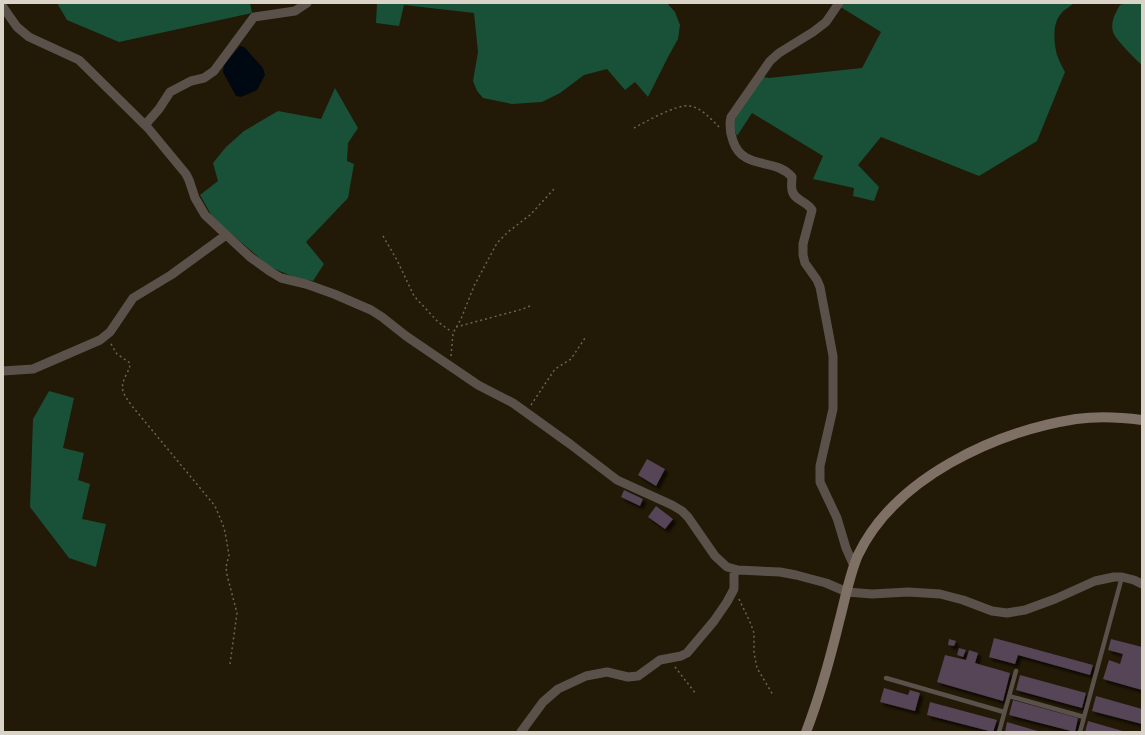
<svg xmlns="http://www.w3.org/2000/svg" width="1145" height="735" viewBox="0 0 1145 735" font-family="Overpass,sans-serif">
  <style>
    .forest { fill: #185137 }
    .water { fill: #000912 }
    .building { fill: #544456; filter: url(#shadow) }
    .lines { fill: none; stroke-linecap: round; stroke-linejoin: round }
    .path { stroke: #6c6554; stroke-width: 1.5; stroke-dasharray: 2 3; stroke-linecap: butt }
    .lane { stroke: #5a514a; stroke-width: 4.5 }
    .street { stroke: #5a514a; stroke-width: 9 }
    .secondary { stroke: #7e7064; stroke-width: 10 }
  </style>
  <defs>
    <filter id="shadow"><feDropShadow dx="3.5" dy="3.5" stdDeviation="1" flood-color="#0009"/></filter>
  </defs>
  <rect width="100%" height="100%" fill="#221906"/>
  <path class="forest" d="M 57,3 L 250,3 L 252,13 L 119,42 L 67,20 Z
    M 377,3 L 667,3 L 675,12 L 680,25 L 678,39 L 668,57 L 648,97 L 635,82 L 625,90 L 607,69 L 584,75 L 560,93 L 542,102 L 512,104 L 483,98 L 477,91 L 473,81 L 478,52 L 474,13 L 404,5 L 399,26 L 376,23 Z
    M 834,3 L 1074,3 C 1070,7 1063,10 1060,15 C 1052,25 1054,44 1057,55 C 1059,61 1062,66 1065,72 L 1037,141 L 979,176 L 881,137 L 858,165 L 879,187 L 874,201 L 853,196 L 854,188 L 813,179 L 823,156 L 752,113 L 737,136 L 733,126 L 737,113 L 763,77 L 769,78 L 862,68 L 881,32 Z
    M 1126,3 L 1142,3 L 1142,65 C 1136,60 1115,39 1113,32 C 1110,22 1116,12 1120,5 Z
    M 335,88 L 358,128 L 348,143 L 347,161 L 354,164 L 348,198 L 306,242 L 324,264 L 313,281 L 294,277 L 270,267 L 213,218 L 200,195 L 218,181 L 213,163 L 226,147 L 244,131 L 278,111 L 321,119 Z
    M 49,391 L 74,398 L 63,448 L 84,453 L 78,480 L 90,484 L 82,519 L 106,524 L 96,567 L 69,558 L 30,507 L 33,419 Z"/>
  <path class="water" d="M 240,46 L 244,47 L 247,50 L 263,68 L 265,75 L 257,90 L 241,97 L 236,96 L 223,72 L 224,65 Z"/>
  <path class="building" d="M 647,459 L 665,469 L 656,486 L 638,475 Z
    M 624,490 L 643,499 L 640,506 L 621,497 Z
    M 656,506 L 673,519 L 665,529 L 648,517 Z
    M 994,638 L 1093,665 L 1090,675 L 1018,655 L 1015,664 L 989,657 Z
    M 949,639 L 956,641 L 954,646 L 948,645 Z
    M 1111,639 L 1142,647 L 1142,690 L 1103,679 L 1109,660 L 1120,664 L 1123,654 L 1108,650 Z
    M 959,648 L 966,650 L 963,657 L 957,655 Z
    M 969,650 L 978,653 L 975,663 L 1010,673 L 1003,701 L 937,682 L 945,655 L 966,660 Z
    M 1020,675 L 1086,693 L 1082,708 L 1016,690 Z
    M 884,688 L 908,695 L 910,690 L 920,693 L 915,711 L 880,702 Z
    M 1096,696 L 1142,709 L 1142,724 L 1092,711 Z
    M 1013,700 L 1078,718 L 1075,732 L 1009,715 Z
    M 930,702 L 997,720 L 993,732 L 927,715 Z
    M 1088,721 L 1126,732 L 1085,732 Z
    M 1007,722 L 1041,732 L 1005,732 Z"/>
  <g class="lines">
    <path class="path" d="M 634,128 C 645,122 677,104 689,106 C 701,107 712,120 720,128
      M 383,236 L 397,260 L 414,296 L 438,322 L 452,332
      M 456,327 L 523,309 L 532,305
      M 111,344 L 117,354 L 130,363 C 130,367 129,369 127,373 C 119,389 122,392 132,406 L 215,506 L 223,525 L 225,532 L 229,555 L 226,567 L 227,575 L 237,613 L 230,664
      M 451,356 L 453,333 L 461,319 L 474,286 L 497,243 L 508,232 L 530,215 L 554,189
      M 531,405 L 555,369 L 571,359 L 585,338
      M 739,599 L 750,622 L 754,633 L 754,653 L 757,668 L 773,695
      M 675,667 L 696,694"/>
    <path class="lane" d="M 886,678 L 1004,712
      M 1009,696 L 1084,717
      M 999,732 L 1016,671
      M 1080,732 L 1122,577"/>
    <path class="street" d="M 839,3 L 826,22 L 813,32 L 779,53 L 770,61 L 731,117 C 729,126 730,133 733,141 C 743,171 775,157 792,177 C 792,181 791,185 792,190 C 794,201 807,201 812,210 L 803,244 L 803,255 L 805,263 L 817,280 L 820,287 L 833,356 L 833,409 L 820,466 L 820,482 L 837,518 L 846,548 L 854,566
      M 3,7 L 17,27 L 29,37 L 79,60 L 148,128 L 186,174 L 189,180 L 195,198 L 205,215 L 250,257 L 271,272 L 281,278 L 306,284 L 334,294 L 371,310 L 382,317 L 406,336 L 478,385 L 513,403 L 570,444 L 617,480 L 672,505 L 682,511 L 688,517 L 715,556 L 727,567 L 738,570 L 780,572 L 796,575 L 826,583 L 847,592 L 872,594 L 908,592 L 940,594 L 963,600 L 992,611 L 1007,613 L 1025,610 L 1055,599 L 1095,581 L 1114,577 L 1122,577 L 1134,580 L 1142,584
      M 145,125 L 159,109 L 170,92 L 191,81 L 204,78 L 214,71 L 254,17 L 295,11 L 307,3
      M 3,371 L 33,369 L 100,340 L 110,332 L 133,298 L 171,275 L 226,235
      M 521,732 L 543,702 L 558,689 L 586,676 L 607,672 L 628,677 L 638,676 L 660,660 L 681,656 L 687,653 L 714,621 L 727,602 L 734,589 L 734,570"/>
    <path class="secondary" d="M 806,732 C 820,696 830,659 839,622 C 845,600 849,576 858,555 C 895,478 994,432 1076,419 C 1098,416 1120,417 1142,420"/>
  </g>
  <rect width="1145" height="735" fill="none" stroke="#d9d4c7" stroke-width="8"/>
</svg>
